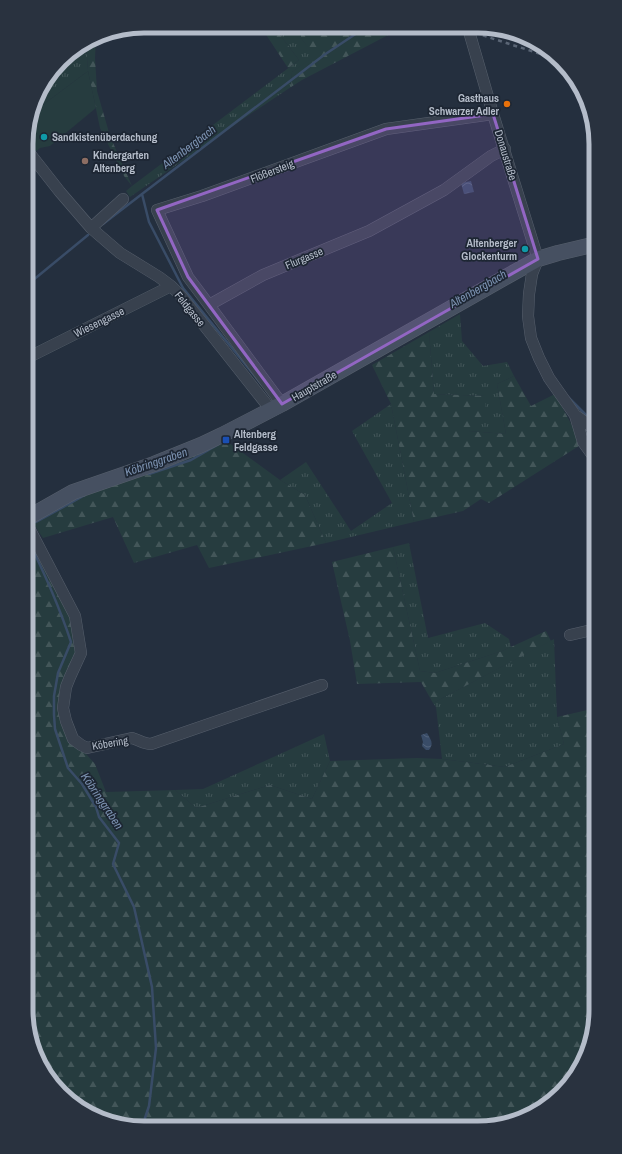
<svg xmlns="http://www.w3.org/2000/svg" width="622" height="1154" viewBox="0 0 622 1154" font-family="'Archivo Narrow',sans-serif">
  <style>
    .grass { fill: url(#grass-tufts) }
    .forest { fill: url(#forest-firs) }
    .park { fill: #263c3f }
    .water { fill: url(#water-waves) }
    .lines { fill: none; stroke-linecap: round; stroke-linejoin: round }
    .stream { stroke: #394c67; stroke-width: 2.5 }
    .minor-casing { stroke: #565f6c; stroke-width: 12 }
    .secondary-casing { stroke: #565f6c; stroke-width: 16 }
    .minor { stroke: #38414e; stroke-width: 11 }
    .secondary { stroke: #465061; stroke-width: 15 }
    .rail { stroke: #5a6575; stroke-width: 2.5; stroke-dasharray: 4 4; stroke-linecap: butt }
    .marked { fill: #9266c3; fill-opacity: 0.2; stroke: #9266c3; stroke-width: 3; stroke-linejoin: round }
    .food-dot { fill: #e8710a; stroke: #1d2633; stroke-width: 1.5 }
    .culture-dot { fill: #0f9aa8; stroke: #1d2633; stroke-width: 1.5 }
    .education-dot { fill: #8d6e63; stroke: #1d2633; stroke-width: 1.5 }
    .transit-dot { fill: #1a4fb4; stroke: #1d2633; stroke-width: 1.5 }
    .labels { text-anchor: middle; dominant-baseline: central; stroke-width: 3.5; stroke-linejoin: round; paint-order: stroke }
    .poi-label { font-size: 11px; font-weight: bold; fill: #b4bcc9; stroke: #1d2633; text-anchor: start }
    .street-label { font-size: 11px; fill: #b4bcc9; stroke: #1d2633 }
    .water-label { font-size: 12px; font-style: italic; fill: #7c92b1; stroke: #1d2633 }
    .rim { fill: none; stroke: #b4bcc9; stroke-width: 5 }
  </style>
  <defs>
    <pattern id="grass-tufts" width="24" height="20" patternUnits="userSpaceOnUse"><rect width="24" height="20" fill="#263c3f"/><path d="M3 7l-1-3M5 7V3M7 7l1-3M15 17l-1-3M17 17v-4M19 17l1-3" fill="none" stroke="#435659"/></pattern>
    <pattern id="forest-firs" width="22" height="20" patternUnits="userSpaceOnUse"><rect width="22" height="20" fill="#263c3f"/><path d="M5 1l3.5 6h-7zM16 11l3.5 6h-7z" fill="#435659"/></pattern>
    <pattern id="water-waves" width="16" height="10" patternUnits="userSpaceOnUse"><rect width="16" height="10" fill="#394c67"/><path d="M0 5q4-4 8 0t8 0" fill="none" stroke="#53647b"/></pattern>
  </defs>
  <rect width="100%" height="100%" fill="#242f3e"/>
  <path class="grass" d="M 274,27 L 301,27 L 301,38 L 315,56 L 292,72 L 291,87 L 249,115 L 130,197 L 126,191 L 132,186 L 299,60 Z
    M 86,43 L 88,71 L 32,113 L 38,92 L 66,55 Z
    M 460,314 L 462,341 L 483,366 L 507,362 L 514,376 L 497,384 L 506,434 L 469,431 L 485,396 L 434,394 L 429,332 Z
    M 391,404 L 414,522 L 326,543 L 305,495 L 280,480 L 306,462 L 351,531 L 392,503 L 352,431 Z
    M 409,543 L 428,638 L 485,623 L 509,639 L 511,647 L 502,651 L 435,673 L 420,671 L 393,547 Z
    M 554,639 L 557,717 L 564,744 L 505,767 L 442,759 L 436,707 L 433,703 Z
    M 324,734 L 330,761 L 312,799 L 270,785 L 196,808 L 175,790 L 203,789 Z"/>
  <path class="forest" d="M 261,27 L 274,27 L 299,60 L 288,68 Z
    M 301,27 L 395,28 L 394,32 L 302,80 L 291,87 L 292,72 L 314,56 L 301,38 Z
    M 96,37 L 95,58 L 97,91 L 110,136 L 132,186 L 124,176 L 100,128 L 88,71 L 86,43 Z
    M 429,332 L 434,394 L 485,396 L 486,419 L 469,431 L 506,434 L 497,384 L 514,376 L 531,406 L 555,394 L 582,444 L 489,503 L 481,499 L 463,511 L 414,522 L 391,404 L 372,365 Z
    M 225,440 L 280,480 L 305,495 L 326,543 L 209,568 L 197,545 L 134,563 L 113,517 L 43,538 L 31,520 L 92,489 Z
    M 27,529 L 73,622 L 78,653 L 61,692 L 64,729 L 95,764 L 106,792 L 175,790 L 196,808 L 270,785 L 312,799 L 330,761 L 417,758 L 442,759 L 505,767 L 564,744 L 557,717 L 596,708 L 596,1018 L 587,1055 L 571,1082 L 544,1108 L 516,1122 L 478,1128 L 129,1127 L 66,1099 L 32,1048 L 26,1010 Z
    M 393,547 L 420,671 L 435,673 L 502,651 L 546,631 L 551,641 L 433,703 L 421,682 L 357,684 L 350,641 L 332,562 Z"/>
  <path class="park" d="M 88,71 L 96,108 L 50,146 L 40,148 L 34,153 L 27,144 L 27,129 L 32,113 Z"/>
  <path class="water" d="M 471,181 L 474,192 L 464,194 L 461,183 Z
    M 427,733 C 431,740 434,743 429,750 L 426,750 L 422,746 L 423,742 L 421,735 Z"/>
  <g class="lines">
    <path class="stream" d="M 103,224 L 142,194
      M 27,288 L 32,281 L 88,235
      M 262,385 L 183,288 L 149,222 L 142,194 L 324,55 L 366,27
      M 568,397 L 591,420
      M 149,474 L 191,460 L 219,444
      M 36,522 L 85,495
      M 27,538 C 44,572 59,606 71,642 L 58,673 L 54,696 L 54,715 L 55,729 L 68,768 L 82,784 L 96,807 L 99,817 L 119,843 L 113,864 L 134,907 L 152,987 L 156,1048 L 149,1106 L 142,1127"/>
    <g class="minor-casing">
      <path id="minor" d="M 468,28 L 493,114 L 538,259 L 532,274 L 529,294 L 528,316 L 531,338 L 539,358 L 549,378 L 575,415 L 596,430
        M 27,150 L 60,192 L 91,228 L 120,253 L 159,277 L 171,286 L 181,296 L 271,410
        M 91,228 L 123,199
        M 209,305 L 188,277 L 157,210 L 202,196 L 386,129 L 493,114
        M 27,358 L 171,286
        M 282,404 L 209,305 L 263,275 L 369,231 L 444,190 L 491,156 L 505,149
        M 575,415 L 583,442 L 596,460
        M 27,524 L 75,616 L 81,653 L 70,677 L 66,687 L 63,708 L 66,721 L 73,739 L 81,745 L 87,748 L 132,738 C 139,740 144,744 151,744 L 322,685
        M 570,635 L 596,629"/>
    </g>
    <g class="secondary-casing">
      <path id="secondary" d="M 27,518 L 73,492 L 154,464 L 201,445 L 222,435 L 282,404 L 504,278 L 538,259 L 558,253 L 596,244"/>
    </g>
    <use href="#minor" class="minor"/>
    <use href="#secondary" class="secondary"/>
    <path class="rail" d="M 460,28 L 559,60"/>
  </g>
  <path class="marked" d="M 493,114 L 538,259 L 282,404 L 188,277 L 157,210 L 386,129 Z"/>
  <circle class="food-dot" cx="507" cy="104" r="4"/>
  <g class="culture-dot">
    <circle cx="44" cy="137" r="4"/>
    <circle cx="525" cy="249" r="4"/>
  </g>
  <circle class="education-dot" cx="85" cy="161" r="4"/>
  <rect class="transit-dot" x="222" y="436" width="8" height="8" rx="2"/>
  <g class="labels">
    <g class="poi-label">
      <text x="499" y="98" text-anchor="end">Gasthaus<tspan x="499" dy="13">Schwarzer Adler</tspan></text>
      <text x="52" y="137">Sandkistenüberdachung</text>
      <text x="93" y="155">Kindergarten<tspan x="93" dy="13">Altenberg</tspan></text>
      <text x="517" y="243" text-anchor="end">Altenberger<tspan x="517" dy="13">Glockenturm</tspan></text>
      <text x="234" y="434">Altenberg<tspan x="234" dy="13">Feldgasse</tspan></text>
    </g>
    <g class="street-label">
      <text transform="translate(506 155) rotate(73)">Donaustraße</text>
      <text transform="translate(272 171) rotate(-21)">Flößersteig</text>
      <text transform="translate(304 258) rotate(-23)">Flurgasse</text>
      <text transform="translate(190 309) rotate(51)">Feldgasse</text>
      <text transform="translate(99 322) rotate(-26)">Wiesengasse</text>
      <text transform="translate(314 386) rotate(-30)">Hauptstraße</text>
      <text transform="translate(110 743) rotate(-10)">Köbering</text>
    </g>
    <g class="water-label">
      <text transform="translate(189 147) rotate(-37)">Altenbergbach</text>
      <text transform="translate(478 289) rotate(-30)">Altenbergbach</text>
      <text transform="translate(156 462) rotate(-19)">Köbringgraben</text>
      <text transform="translate(102 801) rotate(56)">Köbringgraben</text>
    </g>
  </g>
  <path d="M0 0H622V1154H0ZM144 33H478A111 111 0 0 1 589 144V1010A111 111 0 0 1 478 1121H144A111 111 0 0 1 33 1010V144A111 111 0 0 1 144 33Z" fill="#29323f" fill-rule="evenodd"/>
  <path class="rim" d="M144 33H478A111 111 0 0 1 589 144V1010A111 111 0 0 1 478 1121H144A111 111 0 0 1 33 1010V144A111 111 0 0 1 144 33Z"/>
</svg>
